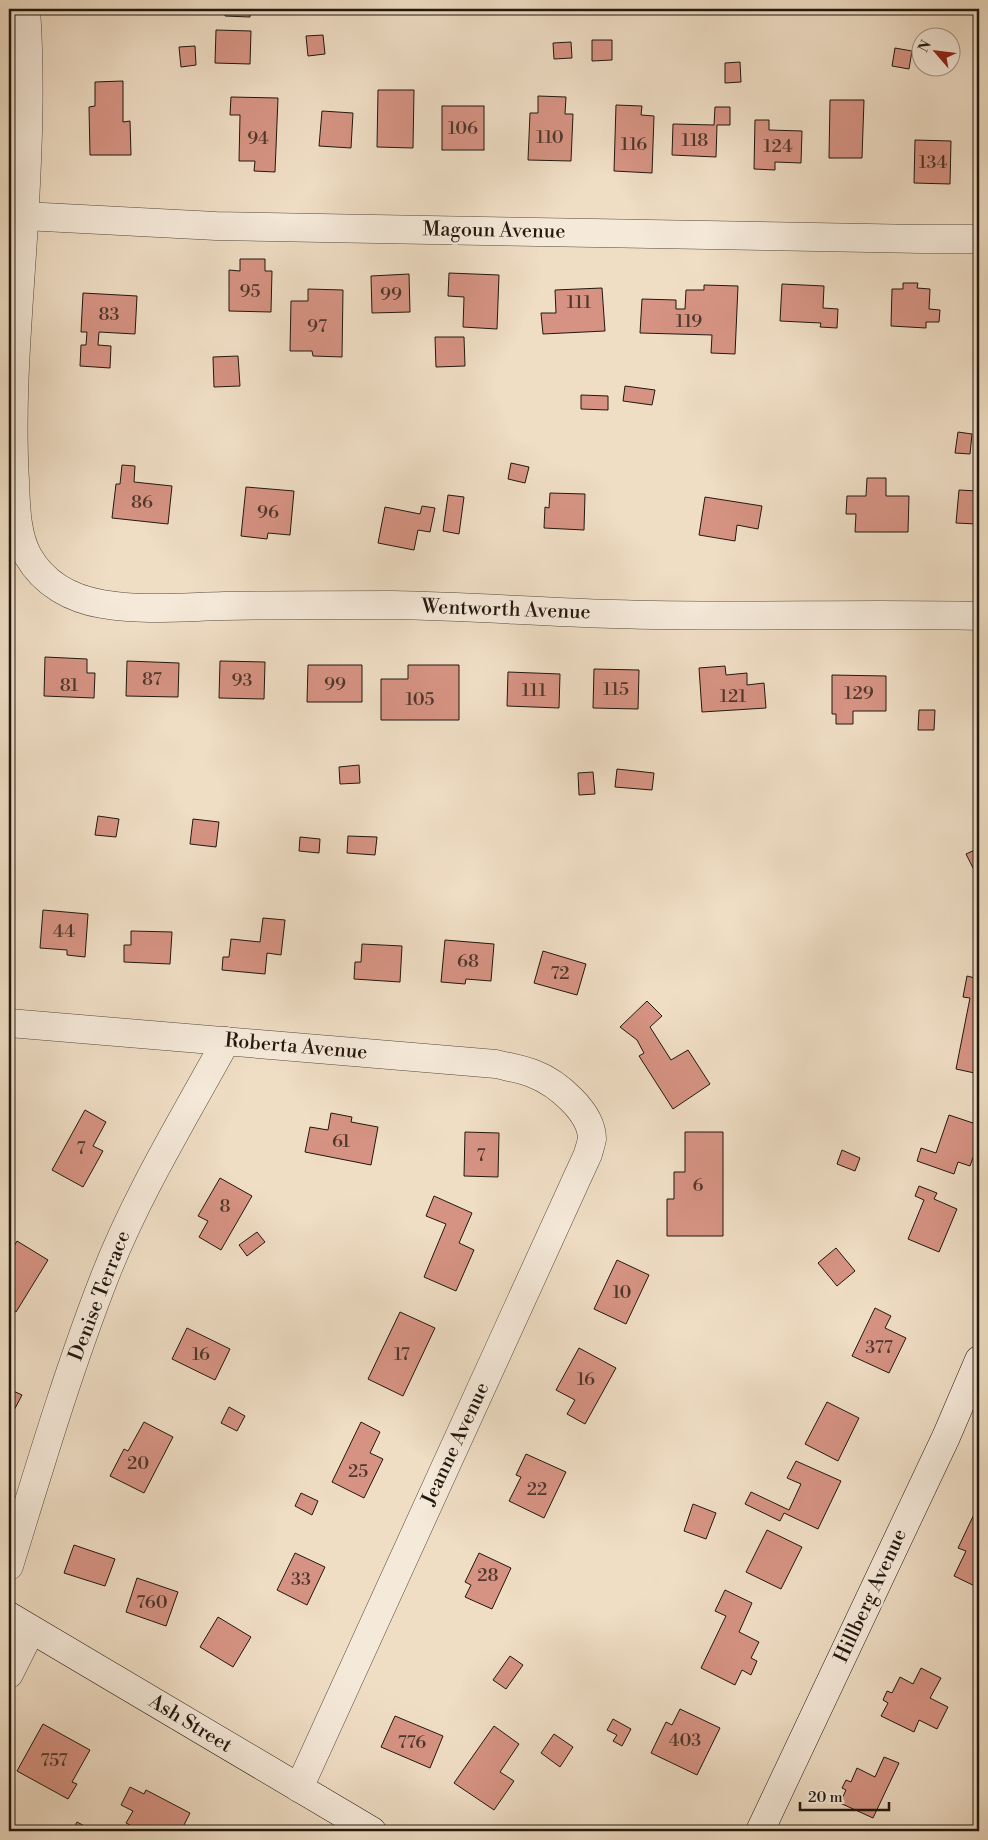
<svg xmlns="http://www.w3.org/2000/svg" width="988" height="1840" font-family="'Libre Bodoni',serif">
<rect width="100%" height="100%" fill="#efddc4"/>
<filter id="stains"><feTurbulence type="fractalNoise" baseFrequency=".004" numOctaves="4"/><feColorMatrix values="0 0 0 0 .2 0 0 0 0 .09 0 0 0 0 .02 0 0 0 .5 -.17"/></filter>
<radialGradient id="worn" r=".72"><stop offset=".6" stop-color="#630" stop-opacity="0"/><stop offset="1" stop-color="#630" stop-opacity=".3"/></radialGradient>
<g fill="#d69383" stroke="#21180e">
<polygon points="226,9 250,9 250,17 225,16"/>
<polygon points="216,30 251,31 250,64 215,63"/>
<polygon points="323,35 325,54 308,56 306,36"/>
<polygon points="592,40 612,40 612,60 592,61"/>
<polygon points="571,42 572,58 554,59 553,43"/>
<polygon points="195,46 196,65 181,67 179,47"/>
<polygon points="895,48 912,51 909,69 892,66"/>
<polygon points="740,62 741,82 725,83 725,63"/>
<polygon points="123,81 123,122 130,121 131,155 90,155 89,107 95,106 95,82"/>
<polygon points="378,90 414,90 413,148 377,147"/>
<polygon points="538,96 566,97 565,114 573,114 571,161 528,160 530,113 538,113"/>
<polygon points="231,97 278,98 275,172 254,171 255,161 239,161 240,115 230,115"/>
<polygon points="830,100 864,100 862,158 829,158"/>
<polygon points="616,105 642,106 641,115 654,116 652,173 614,171"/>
<rect x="442" y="106" width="42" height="44"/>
<polygon points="715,107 730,107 730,125 717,125 716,157 672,155 673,124 714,125"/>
<polygon points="322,111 353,113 351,148 319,146"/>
<polygon points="755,120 769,120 769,130 802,131 801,163 775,162 775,170 754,169"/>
<polygon points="915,140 951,141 950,184 914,183"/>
<polygon points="240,259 265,259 265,271 272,271 271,312 229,311 229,270 240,271"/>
<polygon points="449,273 499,275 497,329 463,327 464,297 448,296"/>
<polygon points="409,274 410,312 372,313 371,276"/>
<polygon points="903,283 918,283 917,288 930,289 929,309 940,310 939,322 926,322 926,328 891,326 892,289 903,289"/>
<polygon points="782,284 824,286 823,308 838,309 837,328 820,327 821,323 780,321"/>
<polygon points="704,285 738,286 735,354 711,353 712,335 640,333 642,299 676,300 676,309 685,309 686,290 704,290"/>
<polygon points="602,288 605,331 543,334 541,313 556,313 555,290"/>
<polygon points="308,289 343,290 342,357 313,356 312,351 290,351 291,301 308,301"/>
<polygon points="83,293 137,296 135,334 99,332 98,345 111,346 110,368 80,366 81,345 86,345 87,332 81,332"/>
<polygon points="435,337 464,337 465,366 436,367"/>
<polygon points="238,356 240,386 214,387 213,357"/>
<polygon points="625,386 655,390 652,405 623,401"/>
<polygon points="581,395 608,396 608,410 581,409"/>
<polygon points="958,432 972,434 970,454 955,453"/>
<polygon points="511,463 529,467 525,483 508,479"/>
<polygon points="122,465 135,466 134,482 172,486 168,524 112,518 116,484 120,484"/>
<polygon points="867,478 886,478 886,496 909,496 908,532 855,532 856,514 846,514 847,496 866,496"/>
<polygon points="246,487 294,491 290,535 268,533 267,539 241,536"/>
<polygon points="959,490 978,491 976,524 956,523"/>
<polygon points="550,493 585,494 584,530 544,528 545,507 549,508"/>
<polygon points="448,495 464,497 459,534 443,531"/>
<polygon points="705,497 762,506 758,529 737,525 735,541 699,535"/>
<polygon points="422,506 435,508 430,532 418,530 414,550 378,543 385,507 420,514"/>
<polygon points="45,657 87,659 87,673 95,673 94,698 44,696"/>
<polygon points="127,661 179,663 178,697 126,696"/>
<polygon points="220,661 265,662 264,699 219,698"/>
<polygon points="308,665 362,665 362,702 307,702"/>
<polygon points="408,665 459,665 459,720 381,720 381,679 408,679"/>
<polygon points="725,666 726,675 747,673 747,685 764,683 766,708 702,712 699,668"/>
<polygon points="594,669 639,670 638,709 593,708"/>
<polygon points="508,672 560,674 559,708 507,706"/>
<polygon points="832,675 886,676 886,711 853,711 853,724 836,724 836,714 832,714"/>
<polygon points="919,710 935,710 934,730 918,730"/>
<polygon points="359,765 360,783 340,784 339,767"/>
<polygon points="617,769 654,773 652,790 615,787"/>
<polygon points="593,772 595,794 579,795 578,773"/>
<polygon points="98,816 119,819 116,837 95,835"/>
<polygon points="193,819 219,822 216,847 190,844"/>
<polygon points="348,836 377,837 375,855 347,853"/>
<polygon points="300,837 320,839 319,853 299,851"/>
<polygon points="979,848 979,868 974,870 966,854"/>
<polygon points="43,910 88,914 85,957 67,955 67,950 40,948"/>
<polygon points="263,918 285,920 281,955 267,953 265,974 222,970 223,957 229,957 231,939 260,942"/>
<polygon points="131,931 172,932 170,964 124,962 124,945 131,945"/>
<polygon points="445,940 494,944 491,981 466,979 465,984 441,982"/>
<polygon points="362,944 402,946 400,982 354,979 355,962 361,962"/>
<polygon points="543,951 586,964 577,995 534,983"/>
<polygon points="967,976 979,979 979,1074 956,1069 970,998 963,997"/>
<polygon points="647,1001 662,1016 650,1027 671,1060 688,1050 710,1084 673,1109 639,1056 644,1053 637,1040 620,1027"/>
<polygon points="85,1110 106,1122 93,1146 103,1151 83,1187 52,1170"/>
<polygon points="331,1113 352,1117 351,1122 378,1127 371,1165 305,1152 310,1127 328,1130"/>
<polygon points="949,1115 979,1125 979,1141 970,1166 958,1162 954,1174 917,1161 921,1148 936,1153"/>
<polygon points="465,1132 499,1133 498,1177 464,1176"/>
<polygon points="685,1132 723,1132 723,1236 667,1236 667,1199 674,1199 674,1172 685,1172"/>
<polygon points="842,1150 860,1158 855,1171 837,1164"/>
<polygon points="220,1178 252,1196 221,1250 199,1237 208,1221 198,1216"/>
<polygon points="919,1186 937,1193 934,1199 957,1209 939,1252 908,1239 924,1200 915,1196"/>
<polygon points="434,1196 472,1213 459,1243 474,1250 456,1291 424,1277 446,1224 426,1216"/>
<polygon points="257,1232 265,1242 247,1256 239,1245"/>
<polygon points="17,1241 48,1260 16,1312 9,1308 9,1255"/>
<polygon points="836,1248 855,1271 837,1286 818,1263"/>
<polygon points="617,1260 649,1275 626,1324 594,1309"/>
<polygon points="875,1308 891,1316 885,1328 906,1338 889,1373 852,1356"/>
<polygon points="400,1312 435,1328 403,1396 368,1379"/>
<polygon points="187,1328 230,1349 215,1380 172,1359"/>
<polygon points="579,1348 616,1368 585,1424 567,1414 575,1400 556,1390"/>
<polygon points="9,1389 22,1395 10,1418 9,1418"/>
<polygon points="827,1402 859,1418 838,1461 805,1444"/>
<polygon points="229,1407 245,1416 237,1431 221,1423"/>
<polygon points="144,1422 173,1437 144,1493 110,1476 124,1449 128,1451"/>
<polygon points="361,1422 380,1432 370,1453 383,1459 364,1498 332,1482"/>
<polygon points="526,1454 566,1472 544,1518 509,1501 521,1477 516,1475"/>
<polygon points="796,1461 841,1481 818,1529 784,1513 780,1521 745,1504 751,1492 789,1510 801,1484 787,1478"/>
<polygon points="301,1493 318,1501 312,1515 295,1506"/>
<polygon points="693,1504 716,1513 706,1539 684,1531"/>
<polygon points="978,1506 979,1507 979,1588 954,1576 966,1551 958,1548"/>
<polygon points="767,1530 802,1547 781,1589 746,1572"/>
<polygon points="74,1545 115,1559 105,1586 64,1573"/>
<polygon points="295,1553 325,1567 307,1605 277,1590"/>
<polygon points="479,1553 511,1568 492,1609 465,1597 471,1585 465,1582"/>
<polygon points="137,1578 178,1592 166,1626 126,1612"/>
<polygon points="725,1590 752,1603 739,1632 759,1642 751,1658 757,1661 751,1675 742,1670 735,1685 701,1668 726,1616 715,1611"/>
<polygon points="218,1617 251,1637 233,1667 200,1647"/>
<polygon points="510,1656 523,1665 506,1689 493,1680"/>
<polygon points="921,1668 941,1678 930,1698 948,1707 937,1729 919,1720 914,1732 881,1716 888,1703 883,1700 887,1691 892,1693 900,1677 913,1684"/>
<polygon points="680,1709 720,1728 697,1775 651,1753 666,1722 672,1725"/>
<polygon points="395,1716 443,1736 430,1768 381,1747"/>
<polygon points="613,1719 631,1729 622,1746 613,1741 617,1735 607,1730"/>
<polygon points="43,1724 90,1750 72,1782 77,1784 68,1799 17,1771"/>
<polygon points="494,1726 519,1744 500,1772 514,1781 494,1810 454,1783"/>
<polygon points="554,1734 573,1747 560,1767 541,1753"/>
<polygon points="884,1757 899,1763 873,1818 840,1803 846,1790 842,1788 846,1780 851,1782 857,1768 875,1777"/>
<polygon points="130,1787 144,1794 146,1790 190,1813 181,1831 141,1831 126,1823 133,1811 121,1805"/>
<polygon points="77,1822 94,1831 72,1831"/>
<polygon points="616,1827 617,1831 580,1831"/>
</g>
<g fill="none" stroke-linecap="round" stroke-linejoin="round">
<g stroke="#54493c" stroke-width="29">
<g id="street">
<path d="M26,9C31,80 28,151 24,222C19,308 10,395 15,481C16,505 16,534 28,556C44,584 72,599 102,604C142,611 183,607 224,606C280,605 336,605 392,605C466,606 539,612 613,614C735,618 857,613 979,616"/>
<polyline points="9,216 24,216 216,226 921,239 979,239"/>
<path d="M9,1023L496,1064C508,1067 522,1069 534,1074C557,1083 592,1112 592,1139C591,1144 589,1150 588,1154L299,1788"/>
<path d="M9,1566C39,1469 68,1371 105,1276C137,1194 184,1118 226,1041"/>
<polyline points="9,1674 31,1630"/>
</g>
</g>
<g stroke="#21180e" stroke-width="29">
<g id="secondary">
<polyline points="9,1616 372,1831"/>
<polyline points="760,1831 946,1437 979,1360"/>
</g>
</g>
<use href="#street" stroke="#f5e9d9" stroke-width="28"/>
<use href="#secondary" stroke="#f5e9d9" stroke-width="28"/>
</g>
<g text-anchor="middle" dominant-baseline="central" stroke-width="5" stroke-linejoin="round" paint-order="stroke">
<g font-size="18" fill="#4e372b">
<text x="463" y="128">106</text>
<text x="550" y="137">110</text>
<text x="258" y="138">94</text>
<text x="695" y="140">118</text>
<text x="634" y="144">116</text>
<text x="778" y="146">124</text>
<text x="933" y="162">134</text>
<text x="250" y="291">95</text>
<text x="391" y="294">99</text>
<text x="579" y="302">111</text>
<text x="109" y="314">83</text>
<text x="689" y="321">119</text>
<text x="317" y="326">97</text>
<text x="142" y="502">86</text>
<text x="268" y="512">96</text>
<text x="152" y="679">87</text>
<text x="242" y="680">93</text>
<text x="335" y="684">99</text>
<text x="69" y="685">81</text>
<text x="616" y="689">115</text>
<text x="534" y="690">111</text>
<text x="859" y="693">129</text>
<text x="733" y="696">121</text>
<text x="420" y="699">105</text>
<text x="64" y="931">44</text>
<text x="468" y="961">68</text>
<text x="560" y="973">72</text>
<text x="341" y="1141">61</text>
<text x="81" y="1148">7</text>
<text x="481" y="1155">7</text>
<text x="698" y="1185">6</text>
<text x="225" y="1206">8</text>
<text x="622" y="1292">10</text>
<text x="879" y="1347">377</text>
<text x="201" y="1354">16</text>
<text x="402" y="1354">17</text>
<text x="586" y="1379">16</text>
<text x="138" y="1463">20</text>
<text x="358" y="1471">25</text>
<text x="537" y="1489">22</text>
<text x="488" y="1575">28</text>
<text x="301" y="1579">33</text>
<text x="152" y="1602">760</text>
<text x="685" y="1740">403</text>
<text x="412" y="1742">776</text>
<text x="54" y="1760">757</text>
</g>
<g font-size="20" fill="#21180e" stroke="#f5e9d9">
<text transform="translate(494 231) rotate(1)">Magoun Avenue</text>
<text transform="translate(506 610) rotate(2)">Wentworth Avenue</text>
<text transform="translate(296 1047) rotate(5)">Roberta Avenue</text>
<text transform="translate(100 1296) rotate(-69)">Denise Terrace</text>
<text transform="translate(456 1444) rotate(-65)">Jeanne Avenue</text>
<text transform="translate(871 1596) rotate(-65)">Hillberg Avenue</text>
<text transform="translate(190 1724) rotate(31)">Ash Street</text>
</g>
</g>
<rect width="988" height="1840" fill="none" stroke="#efddc4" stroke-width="30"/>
<rect x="10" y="10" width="968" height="1820" fill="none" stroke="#21180e" stroke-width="2.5"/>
<rect x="15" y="15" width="958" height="1810" fill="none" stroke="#21180e"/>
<g transform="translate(936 52) rotate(298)"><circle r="24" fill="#f5e9d9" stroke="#a09588"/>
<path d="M0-4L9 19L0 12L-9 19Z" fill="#8f2418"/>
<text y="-8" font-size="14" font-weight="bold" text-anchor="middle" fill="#21180e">N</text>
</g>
<path d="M800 1802v8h89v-8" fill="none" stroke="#21180e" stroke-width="2.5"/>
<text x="808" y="1802" font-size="15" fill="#21180e" stroke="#f5e9d9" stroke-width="4" paint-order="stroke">20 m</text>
<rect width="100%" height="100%" filter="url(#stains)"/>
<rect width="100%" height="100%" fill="url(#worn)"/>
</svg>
